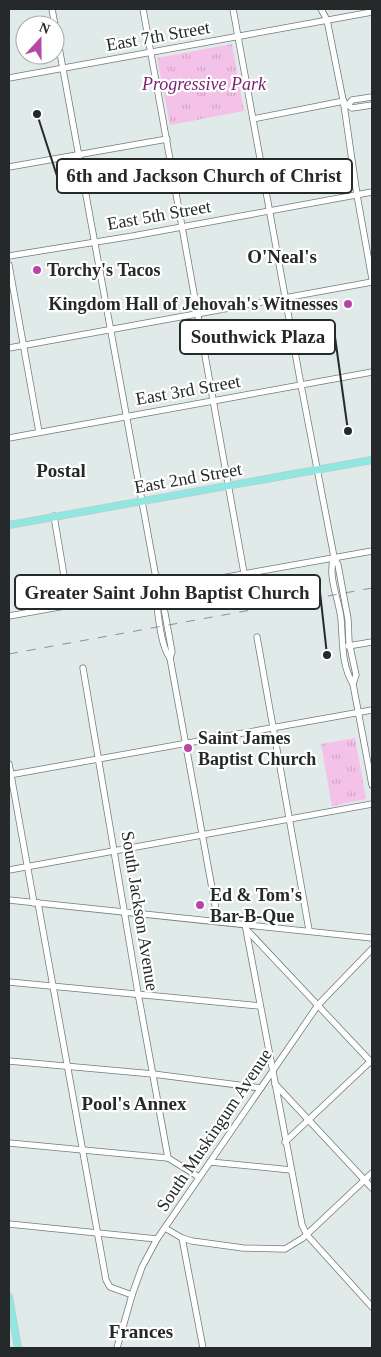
<svg xmlns="http://www.w3.org/2000/svg" width="381" height="1357" font-family="Georgia,serif">
<defs>
<pattern id="park-tufts" width="24" height="20" patternUnits="userSpaceOnUse" patternTransform="scale(1.25)"><rect width="24" height="20" fill="#f4c1e9"/><path d="M3 7l-1-3M5 7V3M7 7l1-3M15 17l-1-3M17 17v-4M19 17l1-3" fill="none" stroke="#d1a6c8"/></pattern>
</defs>
<rect width="100%" height="100%" fill="#e0eae9"/>
<g fill="url(#park-tufts)">
<polygon points="232,44 244,111 170,125 157,58"/>
<polygon points="355,738 366,799 332,806 321,744"/>
</g>
<g fill="none" stroke-linecap="round" stroke-linejoin="round">
<g stroke="#737b7a" stroke-width="7">
<g id="minor">
<polyline points="52,9 158,589 162,597 172,652 170,658 218,921"/>
<polyline points="143,9 244,573"/>
<polyline points="233,9 301,385 334,557 338,565 348,619 349,642 356,675 353,684"/>
<polyline points="321,9 327,20 344,105 357,195 372,279"/>
<polyline points="9,78 372,12"/>
<polyline points="344,105 348,105 352,100 372,97"/>
<polyline points="348,105 352,108 372,105"/>
<polyline points="253,119 344,101"/>
<polyline points="9,167 167,139"/>
<polyline points="9,256 133,236 372,192"/>
<polyline points="9,265 39,432"/>
<polyline points="9,348 372,282"/>
<polyline points="9,438 372,372"/>
<polyline points="54,516 69,605"/>
<path d="M334,557C327,576 339,599 341,619C343,642 341,664 353,684L372,785"/>
<path d="M158,589C155,604 161,647 170,658"/>
<polyline points="9,616 372,551"/>
<polyline points="257,637 309,930"/>
<polyline points="348,646 372,642"/>
<polyline points="83,668 138,993 168,1158"/>
<polyline points="9,764 34,903"/>
<polyline points="9,775 372,710"/>
<polyline points="9,870 372,804"/>
<polyline points="9,900 372,938"/>
<polyline points="38,903 106,1280 110,1287 132,1295"/>
<polyline points="245,924 302,1225 307,1235 372,1307"/>
<polyline points="247,930 372,1063"/>
<polyline points="9,982 260,1006"/>
<polyline points="9,1061 153,1074 261,1088"/>
<polyline points="275,1084 372,1188"/>
<polyline points="285,1142 372,1060"/>
<polyline points="9,1143 168,1158 199,1177"/>
<polyline points="210,1162 291,1170"/>
<polyline points="9,1224 157,1239"/>
<polyline points="165,1228 182,1238 192,1241 243,1248 285,1249 303,1238 372,1173"/>
<polyline points="182,1238 203,1348"/>
<polyline points="117,1348 132,1295 142,1267 157,1239 318,1005 372,949"/>
</g>
</g>
<g stroke="#c7c7c7" stroke-width="8">
<g id="major">
<polyline points="9,525 372,460"/>
<polyline points="9,1297 18,1348"/>
</g>
</g>
<use href="#minor" stroke="#fff" stroke-width="5.5"/>
<use href="#major" stroke="#91e6e2" stroke-width="7"/>
<polyline stroke="#8b9291" stroke-width="1" stroke-dasharray="9 9" stroke-linecap="butt" points="9,654 372,588"/>
</g>
<g fill="#b547a5" stroke="#fff" stroke-width="2">
<circle cx="37" cy="270" r="5"/>
<circle cx="348" cy="304" r="5"/>
<circle cx="188" cy="748" r="5"/>
<circle cx="200" cy="905" r="5"/>
</g>
<g text-anchor="middle" dominant-baseline="central" stroke-width="4.5" stroke-linejoin="round" paint-order="stroke">
<g font-size="18" fill="#262929" stroke="#fff">
<text transform="translate(158 36) rotate(-10)">East 7th Street</text>
<text transform="translate(159 215) rotate(-10)">East 5th Street</text>
<text transform="translate(188 390) rotate(-10)">East 3rd Street</text>
<text transform="translate(188 478) rotate(-10)">East 2nd Street</text>
<text transform="translate(140 911) rotate(81)">South Jackson Avenue</text>
<text transform="translate(214 1130) rotate(-56)">South Muskingum Avenue</text>
</g>
<g font-size="18" font-style="italic" fill="#7b236f" stroke="#fff">
<text x="204" y="84">Progressive Park</text>
</g>
<g font-size="18" font-weight="bold" fill="#262929" stroke="#fff" text-anchor="start">
<text x="47" y="270">Torchy's Tacos</text>
<text x="338" y="304" text-anchor="end">Kingdom Hall of Jehovah's Witnesses</text>
<text x="198" y="738">Saint James<tspan x="198" dy="21">Baptist Church</tspan></text>
<text x="210" y="895">Ed &amp; Tom's<tspan x="210" dy="21">Bar-B-Que</tspan></text>
</g>
<g font-size="19" font-weight="bold" fill="#262929" stroke="#fff">
<text x="282" y="256">O'Neal's</text>
<text x="61" y="470">Postal</text>
<text x="134" y="1103">Pool's Annex</text>
<text x="141" y="1331">Frances</text>
</g>
</g>
<path fill="none" stroke="#262929" stroke-width="2" d="M37 114L57 176M348 431L335 337M327 655L320 592"/>
<g fill="#262929" stroke="#fff" stroke-width="2">
<circle cx="37" cy="114" r="5"/>
<circle cx="348" cy="431" r="5"/>
<circle cx="327" cy="655" r="5"/>
</g>
<g fill="#fff" stroke="#262929" stroke-width="2">
<rect x="57" y="159" width="295" height="34" rx="5"/>
<rect x="180" y="320" width="155" height="34" rx="5"/>
<rect x="15" y="575" width="305" height="34" rx="5"/>
</g>
<g font-size="19" text-anchor="middle" font-weight="bold" fill="#262929">
<text x="204" y="182">6th and Jackson Church of Christ</text>
<text x="258" y="343">Southwick Plaza</text>
<text x="167" y="599">Greater Saint John Baptist Church</text>
</g>
<rect width="381" height="1357" fill="none" stroke="#262929" stroke-width="20"/>
<g transform="translate(40 40) rotate(21)"><circle r="24" fill="#ffffff" stroke="#a8a9a9"/>
<path d="M0-4L9 19L0 12L-9 19Z" fill="#b547a5"/>
<text y="-8" font-size="14" font-weight="bold" text-anchor="middle" fill="#262929">N</text>
</g>
</svg>
